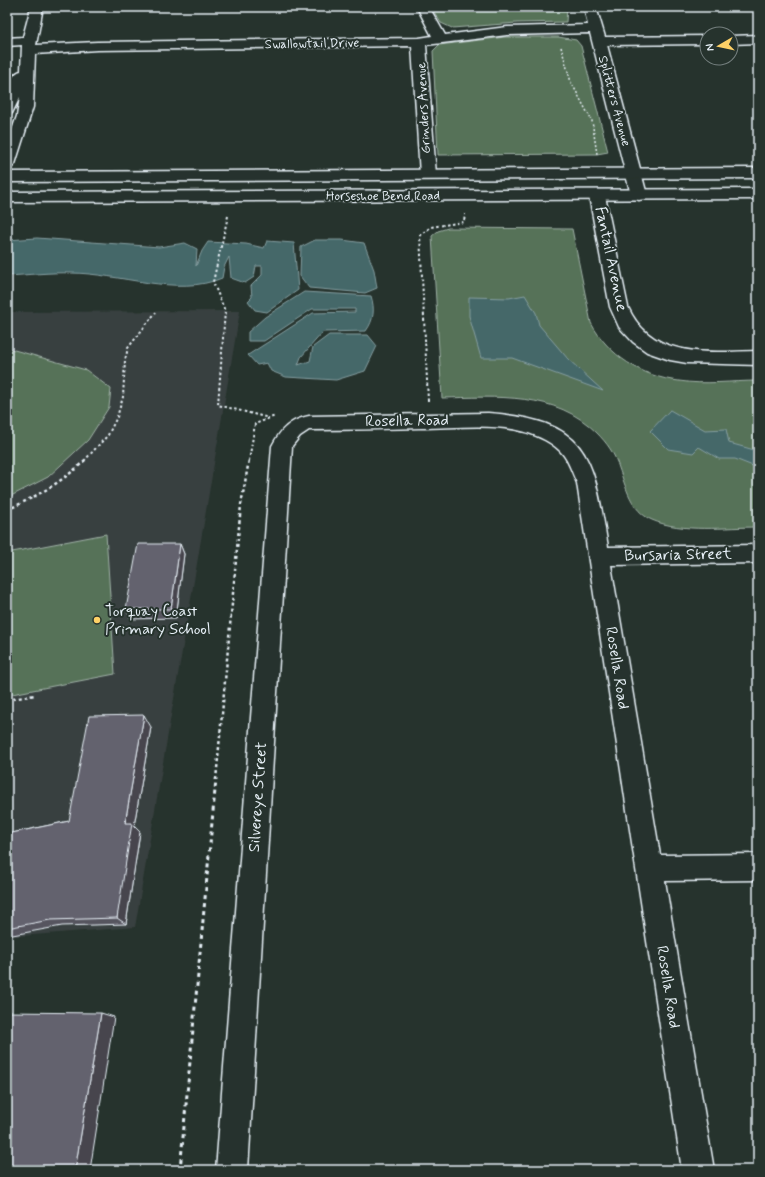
<svg xmlns="http://www.w3.org/2000/svg" width="765" height="1177" font-family="Mynerve,sans-serif">
<rect width="100%" height="100%" fill="#26332d"/>
<filter id="ink" filterUnits="userSpaceOnUse"><feTurbulence type="fractalNoise" baseFrequency=".025" numOctaves="2"/><feDisplacementMap in="SourceGraphic" scale="8" xChannelSelector="R" yChannelSelector="G"/><feConvolveMatrix kernelMatrix="1 2 1 2 8 2 1 2 1" color-interpolation-filters="sRGB"/></filter>
<g filter="url(#ink)">
<polygon fill="#394140" points="240,311 135,927 7,937 7,312"/>
<g fill="#577258" stroke="#a0b2a8">
<polygon points="431,7 567,7 567,8 566,22 517,23 452,28 441,23"/>
<polygon points="505,37 558,37 576,40 581,46 608,152 597,154 438,155 433,51 439,45"/>
<path d="M448,228L572,229L591,323C608,355 642,377 679,381C704,385 732,381 758,381V527C726,527 682,533 652,520C631,511 626,487 619,468C615,454 607,443 597,433C556,391 496,397 442,398L432,236L438,231Z"/>
<polygon points="7,348 86,370 111,389 109,407 88,440 48,477 7,498"/>
<polygon points="106,534 115,674 7,695 7,553"/>
</g>
<g fill="#446869" stroke="#869fa2">
<path d="M37,238L159,247L185,243L197,249L196,266L202,251L208,242L246,244L264,248L267,241L294,243L298,290L267,312L255,310L248,301L252,297L251,286L262,275V266H256L254,277L245,283L231,278L229,257L224,267L222,278C178,297 118,273 71,273C50,272 28,275 7,276V240Z"/>
<polygon points="315,240 342,240 364,243 374,270 377,288 365,293 309,288 300,276 301,247"/>
<path d="M304,292L371,296C375,309 374,320 366,331L323,332L301,357L298,365L310,361L313,347L329,335H368L377,346L365,371L336,380L286,377L271,371L267,363L257,365L248,355L313,313L355,312V309H312L264,341H248V332L265,317Z"/>
<polygon points="525,295 536,313 539,325 568,359 603,391 512,358 481,358 469,316 469,297 509,298"/>
<polygon points="670,410 705,430 726,429 729,443 758,451 758,468 735,459 719,459 699,447 693,453 668,449 650,431"/>
</g>
<g fill="none" stroke-linecap="round" stroke-linejoin="round">
<g stroke="#e8f1f8" stroke-width="3">
<g id="minor">
<path d="M31,7H43L36,45L97,42L419,38L432,36L417,7H429L445,35L507,27L588,25L584,7H596L605,37L707,36V44L607,45L647,195L645,198L639,200L633,198L631,195L590,33L507,35L426,45L436,175L434,178H422L420,175L412,46L97,50L35,54L33,107L15,164L12,167L7,169V144L17,116L20,97L12,113L7,114C7,103 7,74 21,71L22,45L7,46V38L23,37Z"/>
<polygon points="758,35 758,43 731,44 731,36"/>
<path d="M597,191L603,193L605,196L628,307C652,360 709,352 758,351V365L687,363L670,360L647,352L633,342L619,327L610,307L589,196L591,193Z"/>
<path d="M488,413C591,421 593,457 608,547L758,545V563L611,565L660,855L758,854V880L665,881L714,1170H682L577,483C568,463 567,452 545,440C509,420 461,428 422,428C384,429 347,430 309,430L300,436L292,446L248,1170H216L272,446C281,429 290,420 309,416Z"/>
</g>
</g>
<g stroke="#e8f1f8" stroke-width="3">
<g id="tertiary">
<polygon points="758,168 758,178 7,182 7,172"/>
<polygon points="758,189 758,199 7,202 7,192"/>
</g>
</g>
<polyline stroke="#e8f1f8" stroke-width="1.5" stroke-dasharray="2 2" stroke-linecap="butt" points="561,47 571,82 592,121 597,154"/>
<g stroke="#e8f1f8" stroke-width="2" stroke-dasharray="2.5 2.5" stroke-linecap="butt">
<polyline points="228,216 213,282 225,311 218,405 269,418"/>
<polyline points="428,401 420,235 431,227 464,222 465,214"/>
<polyline points="84,461 108,435 117,417 123,397 125,360 128,348 156,312"/>
<polyline points="249,461 255,424 275,416"/>
</g>
<g stroke="#e8f1f8" stroke-width="2.5" stroke-dasharray="3 3" stroke-linecap="butt">
<path d="M7,510C35,497 63,482 85,460"/>
<polyline points="7,700 35,695"/>
<polyline points="216,780 241,505 249,460"/>
</g>
<polyline stroke="#e8f1f8" stroke-width="3" stroke-dasharray="4 4" stroke-linecap="butt" points="180,1170 216,779"/>
<use href="#minor" fill="#26332d" fill-rule="evenodd"/>
<use href="#tertiary" fill="#26332d" fill-rule="evenodd"/>
</g>
<g fill="#56545f" stroke="#e8f1f8">
<polygon points="180,544 184,554 176,618 131,619 126,609"/>
<polygon points="151,727 134,826 140,832 126,924 62,926 7,936 7,834 69,821"/>
</g>
<g fill="#46454d" stroke="#e8f1f8">
<polygon points="180,544 184,554 176,618 171,609"/>
<polygon points="144,715 151,727 134,826 140,832 126,924 117,918 125,823"/>
<polygon points="101,1013 114,1017 90,1170 75,1170"/>
</g>
<g fill="#64626e" stroke="#e8f1f8">
<polygon points="138,544 180,544 171,609 126,609"/>
<polygon points="144,715 125,823 132,823 117,918 50,920 7,928 7,834 69,821 89,716"/>
<polygon points="7,1012 101,1013 75,1170 7,1170"/>
</g>
</g>
<circle fill="#ffd166" stroke="#26332d" stroke-width="1.5" cx="97" cy="620" r="4"/>
<g text-anchor="middle" dominant-baseline="central" stroke-width="4" stroke-linejoin="round" paint-order="stroke">
<g font-size="13" fill="#e8f1f8" stroke="#26332d">
<text transform="translate(312 44) rotate(-1)">Swallowtail Drive</text>
<text transform="translate(614 101) rotate(75)">Splitters Avenue</text>
<text transform="translate(424 108) rotate(-93)">Grinders Avenue</text>
<text x="383" y="196">Horseshoe Bend Road</text>
</g>
<g font-size="16" fill="#e8f1f8" stroke="#26332d">
<text transform="translate(611 259) rotate(78)">Fantail Avenue</text>
<text transform="translate(407 421) rotate(-1)">Rosella Road</text>
<text transform="translate(678 555) rotate(-1)">Bursaria Street</text>
<text transform="translate(617 668) rotate(81)">Rosella Road</text>
<text transform="translate(258 797) rotate(-86)">Silvereye Street</text>
<text transform="translate(668 987) rotate(81)">Rosella Road</text>
</g>
<g font-size="16" fill="#e8f1f8" stroke="#26332d" text-anchor="start">
<text x="105" y="611">Torquay Coast<tspan x="105" dy="18">Primary School</tspan></text>
</g>
</g>
<rect width="765" height="1177" fill="none" stroke="#26332d" stroke-width="24"/>
<rect x="12" y="12" width="741" height="1153" fill="none" stroke="#e8f1f8" stroke-width="1.5" filter="url(#ink)"/>
<g transform="translate(719 46) rotate(261)"><circle r="19" fill="#26332d" stroke="#747f7e"/>
<path d="M0-3L7 15L0 10L-7 15Z" fill="#ffd166"/>
<text y="-6" font-size="11" font-weight="bold" text-anchor="middle" fill="#e8f1f8">N</text>
</g>
</svg>
